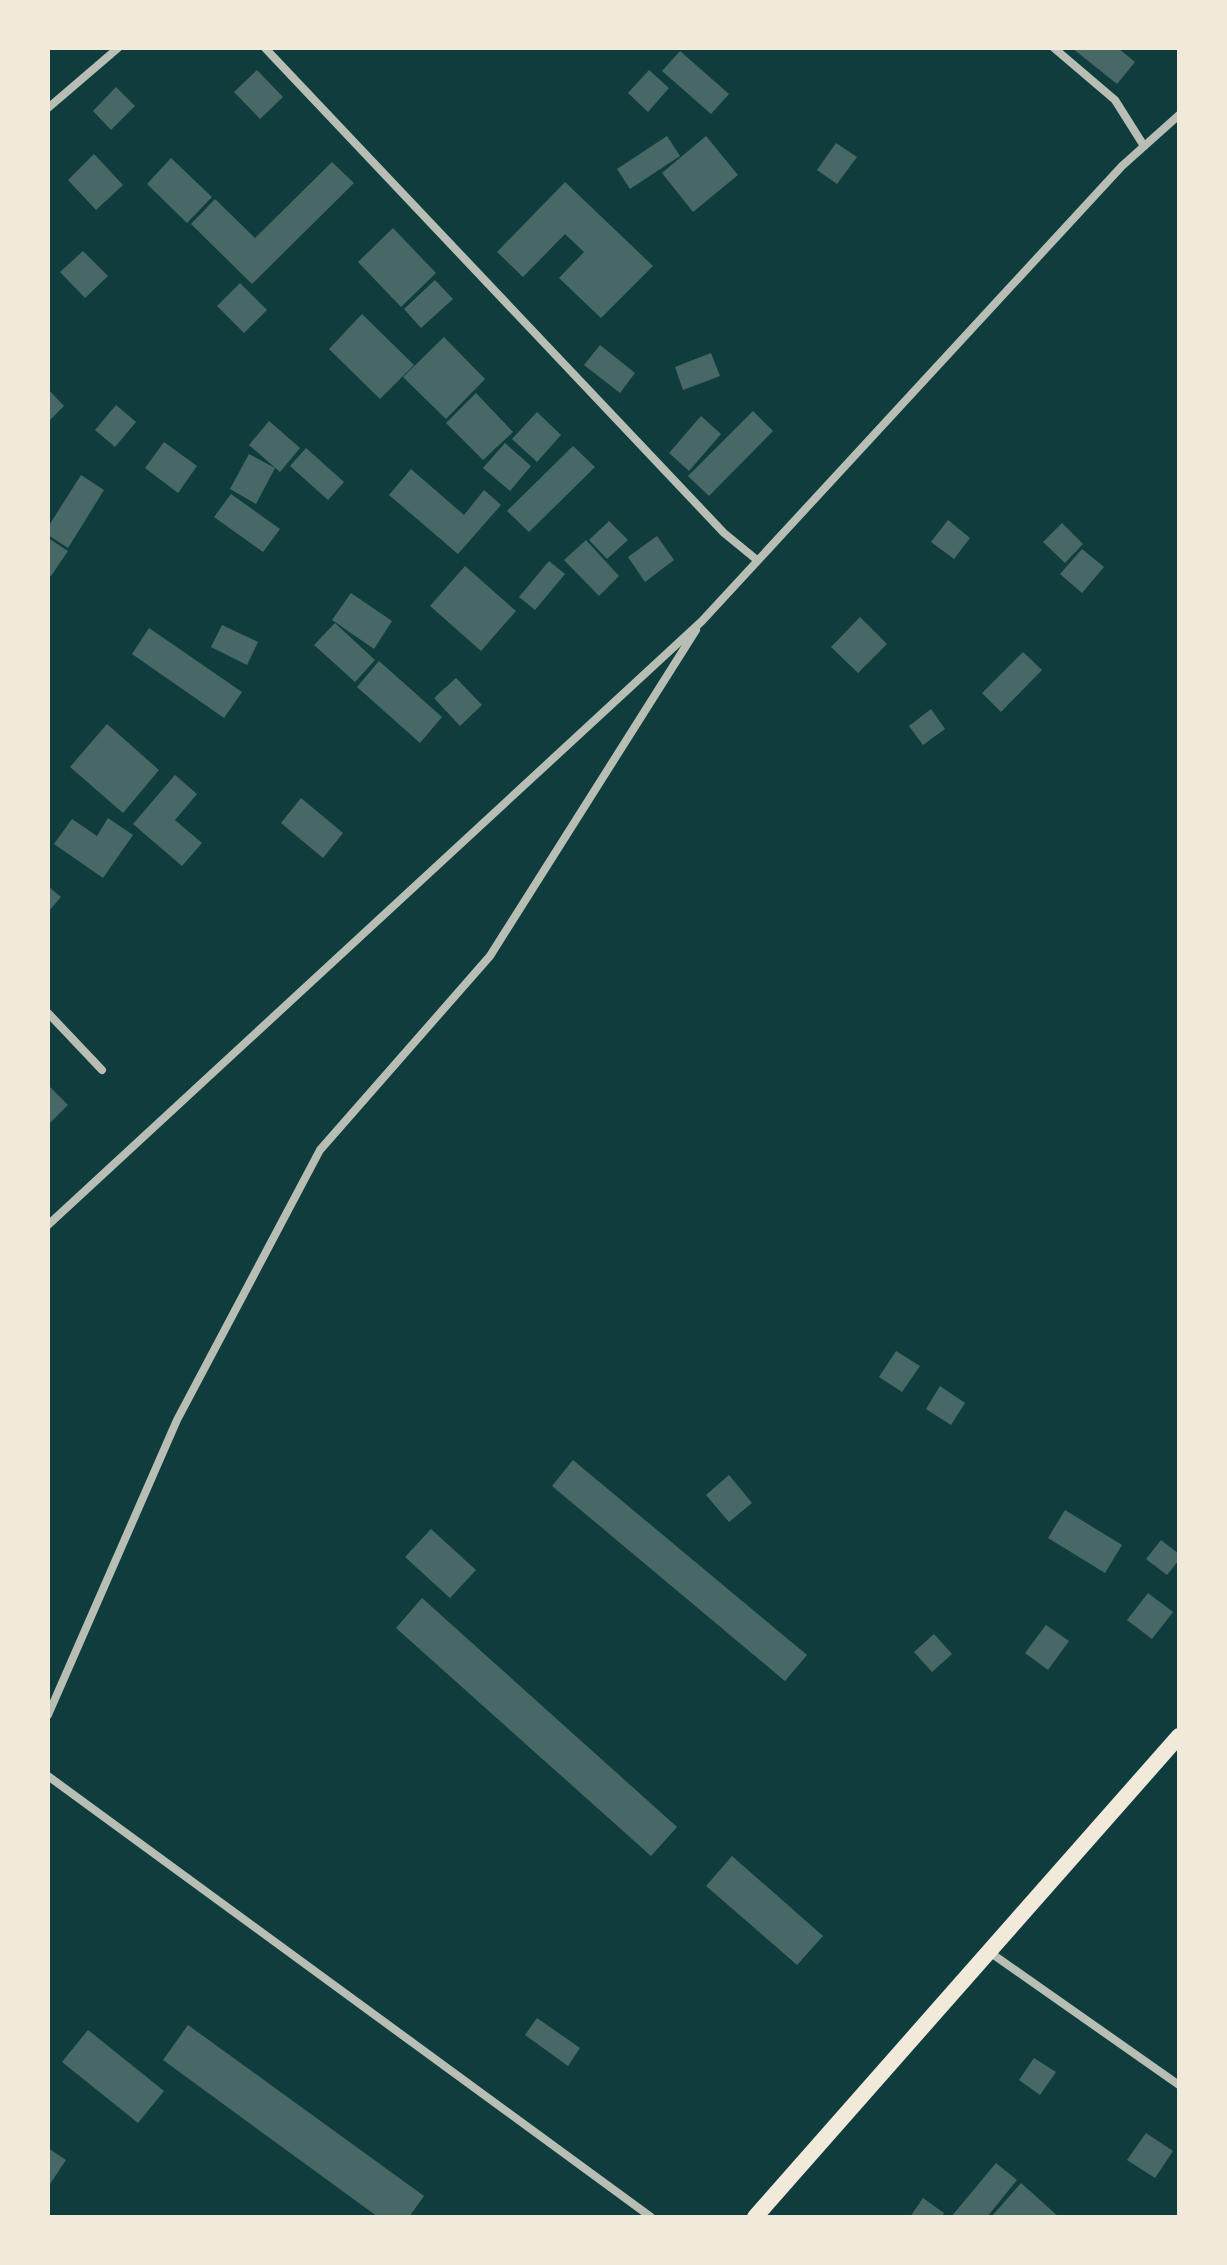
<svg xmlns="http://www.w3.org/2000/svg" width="1227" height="2265" font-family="'Fira Sans',sans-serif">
<rect width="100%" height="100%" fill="#0f3d3e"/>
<g fill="#486865">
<polygon points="1072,48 1118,48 1135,62 1117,84"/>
<polygon points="680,51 729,94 711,114 662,71"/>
<polygon points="257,70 283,97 260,119 234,92"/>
<polygon points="649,70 669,88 648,112 628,93"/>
<polygon points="116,87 135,106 111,130 93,111"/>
<polygon points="667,136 680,156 630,189 617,169"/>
<polygon points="706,136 738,175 693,212 662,173"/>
<polygon points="836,143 857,157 837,184 817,170"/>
<polygon points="94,154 123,185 96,210 68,180"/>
<polygon points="171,158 212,197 187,223 147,184"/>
<polygon points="332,162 354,183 252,284 191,224 215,199 255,238"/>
<polygon points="565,182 653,266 601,318 559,278 584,252 565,234 523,277 497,252"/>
<polygon points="393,228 436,273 401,307 358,262"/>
<polygon points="83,251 108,276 85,298 60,272"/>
<polygon points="435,280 453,299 421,328 404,309"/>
<polygon points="240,283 267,310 244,333 217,306"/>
<polygon points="362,314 414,365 380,399 329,349"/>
<polygon points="444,337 485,379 446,419 403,377"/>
<polygon points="600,345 635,373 620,393 584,365"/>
<polygon points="711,353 720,376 683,390 675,367"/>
<polygon points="48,389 64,406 48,422"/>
<polygon points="476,393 513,432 483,460 446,423"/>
<polygon points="116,405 136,422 115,447 95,430"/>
<polygon points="753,411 773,431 709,496 688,476"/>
<polygon points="537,412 561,435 537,462 512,439"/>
<polygon points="701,416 721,434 689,471 669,453"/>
<polygon points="269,421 300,448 280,472 249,445"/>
<polygon points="164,442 197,466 178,493 145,468"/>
<polygon points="505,443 531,466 510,491 483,468"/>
<polygon points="573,446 595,467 529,532 507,511"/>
<polygon points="306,448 344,482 328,500 290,466"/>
<polygon points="249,454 275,468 256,504 230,489"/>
<polygon points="411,469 464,515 484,490 501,505 458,554 389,495"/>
<polygon points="81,475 104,490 68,548 48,535 48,527"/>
<polygon points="231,494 280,529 263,552 214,517"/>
<polygon points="948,520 970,538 954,559 931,542"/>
<polygon points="609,521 628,540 607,559 589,540"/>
<polygon points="1062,523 1083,544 1065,563 1043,542"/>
<polygon points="657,536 674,560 645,582 628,557"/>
<polygon points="48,538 68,551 51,576 48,574"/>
<polygon points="586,540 619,576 599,596 564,560"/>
<polygon points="1082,549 1104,567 1082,593 1060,574"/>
<polygon points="549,561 565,574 535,610 519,597"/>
<polygon points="465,566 516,611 481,651 430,606"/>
<polygon points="351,593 392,621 374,649 332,620"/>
<polygon points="860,617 887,644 858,673 831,647"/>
<polygon points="335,623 375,660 355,682 314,645"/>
<polygon points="222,625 258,642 247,665 211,647"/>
<polygon points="149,628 242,692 224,718 132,654"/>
<polygon points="1023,652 1042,670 1001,712 982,693"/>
<polygon points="379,661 442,717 420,743 357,687"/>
<polygon points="456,678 482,705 460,726 434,698"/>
<polygon points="931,709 945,729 923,745 909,726"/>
<polygon points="107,724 159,770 123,813 70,767"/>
<polygon points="175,775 197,794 175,820 202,843 182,866 133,824"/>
<polygon points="301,798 343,833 323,858 281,823"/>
<polygon points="108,818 133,835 103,878 54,844 72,819 97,836"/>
<polygon points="48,886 61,897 48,912"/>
<polygon points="48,1085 68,1105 48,1125"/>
<polygon points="896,1351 920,1366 902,1392 879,1377"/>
<polygon points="940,1386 965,1403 951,1425 926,1409"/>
<polygon points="573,1460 807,1655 785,1681 552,1486"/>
<polygon points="729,1475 752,1503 729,1522 706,1495"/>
<polygon points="1065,1510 1122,1545 1105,1573 1048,1538"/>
<polygon points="431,1529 476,1570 450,1598 405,1557"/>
<polygon points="1161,1540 1179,1554 1179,1560 1167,1575 1146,1559"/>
<polygon points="1148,1593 1173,1612 1152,1639 1127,1620"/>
<polygon points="422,1598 677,1827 651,1856 396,1628"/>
<polygon points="1046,1625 1069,1641 1048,1670 1025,1653"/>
<polygon points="934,1634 952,1654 932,1672 914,1652"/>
<polygon points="732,1856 823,1936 797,1965 706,1886"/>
<polygon points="537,2018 580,2048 568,2066 525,2035"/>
<polygon points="188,2025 424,2196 409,2217 378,2217 163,2060"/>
<polygon points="88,2030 164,2091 138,2123 62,2062"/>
<polygon points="1034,2058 1056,2072 1040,2095 1019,2080"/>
<polygon points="1146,2133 1173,2151 1155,2178 1127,2160"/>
<polygon points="48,2148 66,2160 48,2187"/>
<polygon points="996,2163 1017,2180 987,2217 951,2217"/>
<polygon points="1021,2183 1059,2217 991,2217"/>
<polygon points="923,2198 944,2213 942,2217 910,2217"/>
</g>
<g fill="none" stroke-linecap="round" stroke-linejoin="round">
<g stroke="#b8beb3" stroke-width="8">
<polyline points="265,48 724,533 757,560"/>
<polyline points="1054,48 1115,100 1144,146"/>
<polyline points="48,108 118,48"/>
<polyline points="48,1013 102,1070"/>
<polyline points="48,1225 702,621 1122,166 1179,115"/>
<polyline points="48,1715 177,1420 320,1150 490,956 696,630"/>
<polyline points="48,1776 651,2217"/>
<polyline points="988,1951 1179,2085"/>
</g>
<polyline stroke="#f1e9da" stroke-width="16" points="755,2217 1179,1736"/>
</g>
<rect width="1227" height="2265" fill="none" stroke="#f1e9da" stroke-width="100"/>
</svg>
